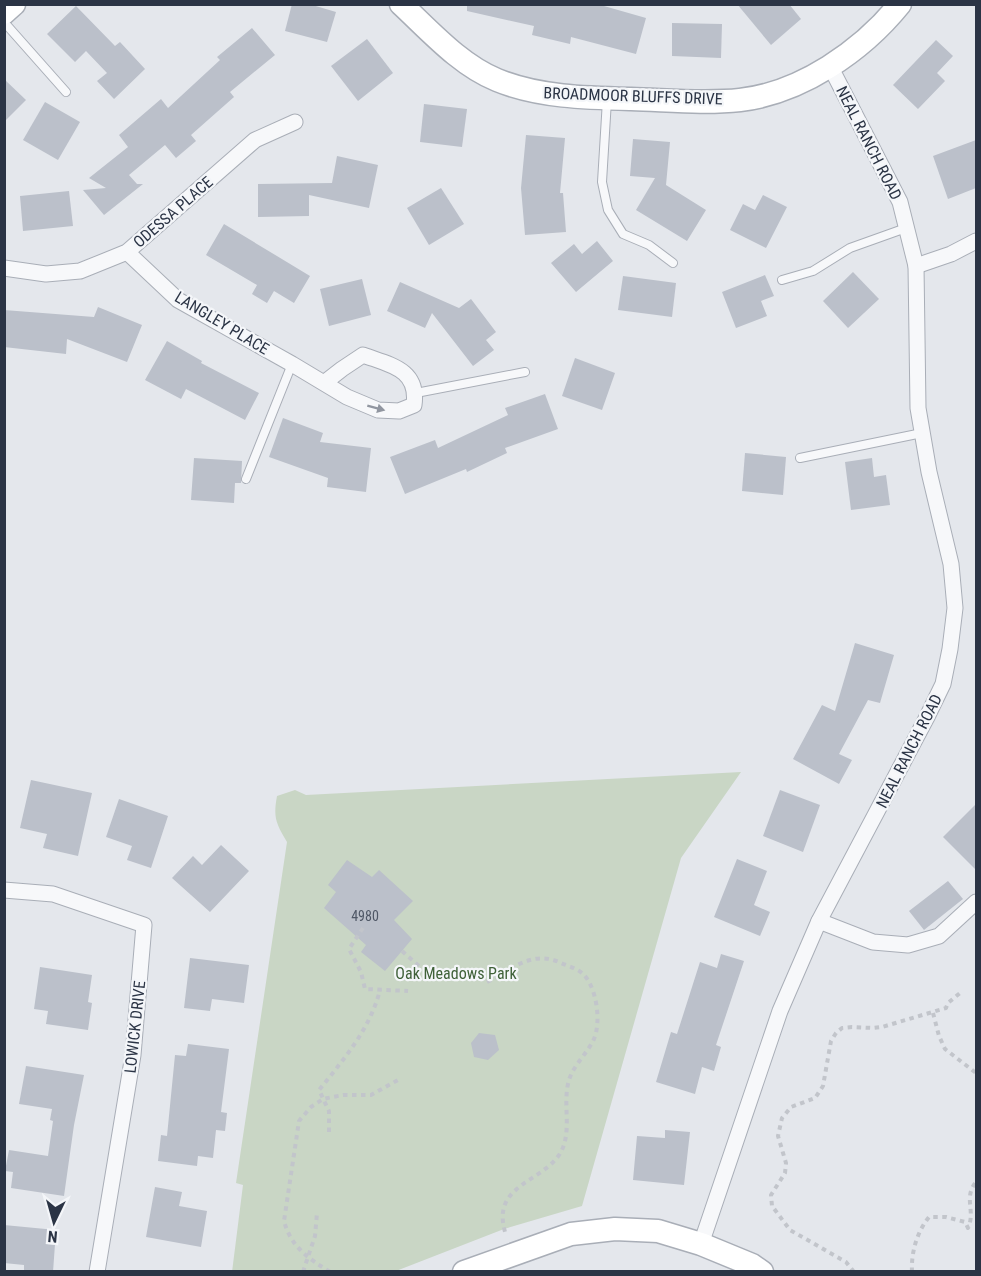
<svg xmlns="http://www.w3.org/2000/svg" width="981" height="1276" font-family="'Roboto Condensed',sans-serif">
<rect width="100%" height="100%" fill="#e4e7ec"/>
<path fill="#c9d6c5" d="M741,772L681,858L582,1206L504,1229L396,1271L232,1272L243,1185L236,1183L287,842C276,823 273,818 277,796L295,790L306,795Z"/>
<g fill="#bbc0ca">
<polygon points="292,4 309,4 336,12 327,42 285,31"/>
<polygon points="467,4 597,4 646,18 636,54 571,37 570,44 532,35 534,26 467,11"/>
<polygon points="737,4 789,4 801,19 771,45"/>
<polygon points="76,6 115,46 120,42 145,69 114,99 97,81 107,73 86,51 75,62 47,34"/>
<polygon points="672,23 722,24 721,58 672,56"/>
<polygon points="252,28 275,55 230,92 234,97 191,135 196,141 176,158 165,145 129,175 137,184 143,184 104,215 83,190 106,188 89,178 128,147 119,135 161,99 168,108 220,60 217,57"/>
<polygon points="367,39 393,73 358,101 331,66"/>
<polygon points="936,40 953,56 937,73 945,81 918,109 893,85"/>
<polygon points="4,79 26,100 4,122"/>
<polygon points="45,102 80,122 58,160 23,140"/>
<polygon points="424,104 467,109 462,147 420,142"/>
<polygon points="526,135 565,138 560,193 563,193 566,232 525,235 521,188"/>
<polygon points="633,139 670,142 666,185 706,210 687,241 636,210 655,178 630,176"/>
<polygon points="976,140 976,188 948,199 933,156"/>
<polygon points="337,156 378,165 369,208 309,195 309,216 258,217 258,184 332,183"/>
<polygon points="441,188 464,224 429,245 407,208"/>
<polygon points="69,191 73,226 23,231 20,196"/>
<polygon points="763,195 787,207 766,248 730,230 743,204 755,210"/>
<polygon points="224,224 310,276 294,303 274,291 267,303 252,294 257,285 206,255"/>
<polygon points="597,241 613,261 576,292 551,263 574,244 582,254"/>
<polygon points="853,272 879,299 848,328 823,301"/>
<polygon points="765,275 774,296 761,301 767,316 736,328 722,292"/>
<polygon points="623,276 676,283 672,317 618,310"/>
<polygon points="362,279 371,315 329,326 320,289"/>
<polygon points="400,282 459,308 471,299 496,332 486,340 494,350 473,366 432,313 425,328 387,311"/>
<polygon points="98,307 142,325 127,362 67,339 66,354 4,347 4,310 94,317"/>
<polygon points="167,341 202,361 201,363 259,393 245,420 186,389 181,399 145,380"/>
<polygon points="575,358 615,373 602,410 562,396"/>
<polygon points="545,394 558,429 505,448 507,453 467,472 466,469 405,494 390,457 435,440 438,448 508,415 505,408"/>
<polygon points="283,418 323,433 320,442 371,448 366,492 327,487 328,478 269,457"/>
<polygon points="745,453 786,457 783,495 742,491"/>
<polygon points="194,458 242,461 241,483 235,483 234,503 191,500"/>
<polygon points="872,458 874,477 886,475 890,505 851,510 845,462"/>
<polygon points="855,643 894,655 880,703 868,700 839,754 852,760 839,784 793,759 822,705 835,711"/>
<polygon points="31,780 92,793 78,856 43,848 47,834 20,828"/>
<polygon points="780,790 820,805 803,852 763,836"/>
<polygon points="119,799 168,816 151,868 127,860 132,846 106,837"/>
<polygon points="976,804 976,870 943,837"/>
<polygon points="221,845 249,871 210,912 172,878 193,856 202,865"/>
<polygon points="737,859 767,871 754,905 770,912 760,936 714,917"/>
<polygon points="347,860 372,877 379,870 413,901 394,920 412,939 385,971 361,952 366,945 324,908 336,892 328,885"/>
<polygon points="948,881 963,899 924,930 909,911"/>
<polygon points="721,954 744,961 716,1045 721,1047 714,1071 702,1067 695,1094 656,1082 671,1032 677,1034 700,962 717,968"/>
<polygon points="190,958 249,965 244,1003 212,999 210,1011 184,1008"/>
<polygon points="40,967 92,975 88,1002 92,1003 88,1030 46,1024 48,1011 34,1009"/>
<polygon points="479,1033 495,1035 499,1050 488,1060 474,1057 471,1043"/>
<polygon points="188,1044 229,1049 221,1112 227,1113 225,1131 216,1130 213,1158 198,1156 197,1166 158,1161 161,1135 167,1136 175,1055 186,1056"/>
<polygon points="26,1066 84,1075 74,1125 64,1196 11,1188 13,1172 5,1171 9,1150 48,1156 53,1121 50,1120 52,1109 19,1104"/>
<polygon points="665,1130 690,1132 684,1185 633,1180 637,1136 665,1138"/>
<polygon points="155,1187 182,1192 179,1206 207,1211 201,1247 146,1237"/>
<polygon points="4,1225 56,1230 53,1272 24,1272 24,1265 4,1263"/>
</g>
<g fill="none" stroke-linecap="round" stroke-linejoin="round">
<g stroke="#a9aeb7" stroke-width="10">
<g id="lane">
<polyline points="4,22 66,92"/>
<polyline points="607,100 602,182 608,210 623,234 649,245 673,263"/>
<polyline points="782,280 813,271 850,248 906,228"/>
<polyline points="416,393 525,372"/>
<polyline points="800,458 922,433"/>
<polyline points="246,479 292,364"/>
</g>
</g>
<g stroke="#a9aeb7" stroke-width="17">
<g id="street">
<path d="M127,252L178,300L292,364L347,397L378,410L399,411L414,405C419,369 390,365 363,355L342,369L324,383"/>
<polyline points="916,266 951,254 976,241"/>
<polyline points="4,268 46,274 80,271 127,252 255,140 295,122"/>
<polyline points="4,890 53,894 144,925 133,1055 97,1272"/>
<polyline points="819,921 873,942 908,945 939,936 976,902"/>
<polyline points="701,1244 780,1011 819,921 927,717 943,684 950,649 955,608 951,564 929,472 918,408 916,266 900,202 830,66"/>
</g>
</g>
<g stroke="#a9aeb7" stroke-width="25">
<g id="secondary">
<path d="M401,4C430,31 460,65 497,80C538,97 587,98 631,99C667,100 704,104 740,100C801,93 862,51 900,4"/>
<polyline points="4,13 14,4"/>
<polyline points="464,1272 571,1234 615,1229 658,1231 701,1244 752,1265 762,1272"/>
</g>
</g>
<g stroke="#c2c5cb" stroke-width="4" stroke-dasharray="4.5 4.5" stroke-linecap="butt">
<polyline points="363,928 349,949 361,972 365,989 408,991"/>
<polyline points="402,951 419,966"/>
<path d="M487,982C511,970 532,949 561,963C568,966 576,968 582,973C597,986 602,1024 593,1041C585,1056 571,1068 568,1084C563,1107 572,1130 561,1152C542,1184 489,1184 506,1235"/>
<polyline points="933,1013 939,1036 945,1049 976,1073"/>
<path d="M329,1132V1111L319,1090C344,1059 370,1029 380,990"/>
<polyline points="303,1272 315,1236 317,1213"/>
<path d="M330,1272C308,1258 291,1247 284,1221L299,1121L311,1107L323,1099L343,1095H371L398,1080"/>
<polyline points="854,1272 846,1262 790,1230 772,1206 771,1195 785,1173 786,1163 778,1136 782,1118 791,1107 815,1098 823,1086 831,1041 836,1033 842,1028 852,1027 873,1028 882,1027 946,1008 948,1003 960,993"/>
<path d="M912,1272C911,1252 917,1232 929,1217H946L965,1222L968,1228C976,1211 963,1198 976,1182"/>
</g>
<use href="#lane" stroke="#f7f8fa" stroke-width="8"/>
<use href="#street" stroke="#f7f8fa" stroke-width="15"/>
<use href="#secondary" stroke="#fff" stroke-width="22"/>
</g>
<defs><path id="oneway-solid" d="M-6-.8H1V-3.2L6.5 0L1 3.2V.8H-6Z" transform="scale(1.5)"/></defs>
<use fill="#9196a0" href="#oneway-solid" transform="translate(376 408) rotate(15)"/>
<g text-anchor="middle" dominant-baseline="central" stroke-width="4.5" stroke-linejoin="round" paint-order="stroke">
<g font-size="14" fill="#4f5766">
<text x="365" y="916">4980</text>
</g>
<g font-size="16" fill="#2b3445" stroke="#f4f6f9">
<text transform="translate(633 96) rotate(2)">BROADMOOR BLUFFS DRIVE</text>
<text transform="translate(869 143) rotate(63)">NEAL RANCH ROAD</text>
<text transform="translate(173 212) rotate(-41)">ODESSA PLACE</text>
<text transform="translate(222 323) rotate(31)">LANGLEY PLACE</text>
<text transform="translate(909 751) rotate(-63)">NEAL RANCH ROAD</text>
<text transform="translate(135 1027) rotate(-84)">LOWICK DRIVE</text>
</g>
<g font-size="16" fill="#3f6138" stroke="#f4f6f9">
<text x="456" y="973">Oak Meadows Park</text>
</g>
</g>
<rect width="981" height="1276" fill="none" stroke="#2b3445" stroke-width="12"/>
<g transform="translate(54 1222) rotate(185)" stroke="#f4f6f9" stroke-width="4.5" paint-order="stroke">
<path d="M0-4.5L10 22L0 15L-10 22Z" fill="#2b3445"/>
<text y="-9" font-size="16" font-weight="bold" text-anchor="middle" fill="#2b3445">N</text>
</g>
</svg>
